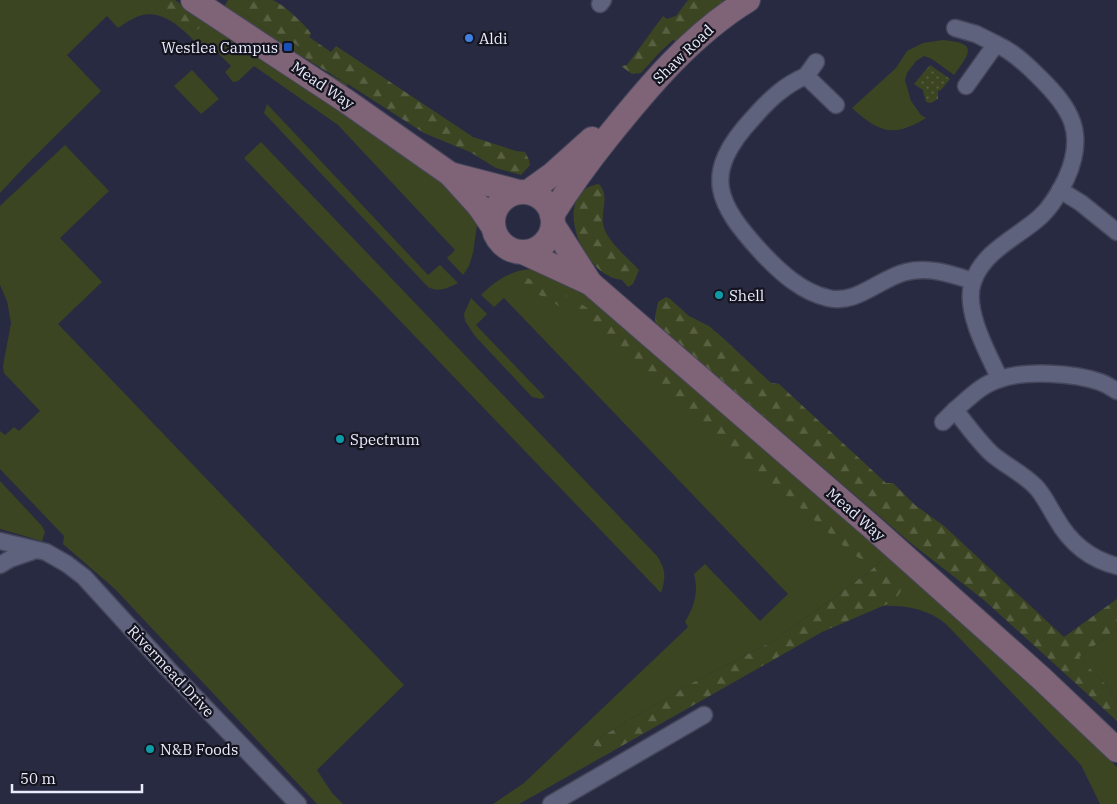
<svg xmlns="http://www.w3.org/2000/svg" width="1117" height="804" font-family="'IBM Plex Serif',serif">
<defs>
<pattern id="forest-firs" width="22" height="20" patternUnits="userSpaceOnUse" patternTransform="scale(1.25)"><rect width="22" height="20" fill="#3c4521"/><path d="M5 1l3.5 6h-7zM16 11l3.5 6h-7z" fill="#586042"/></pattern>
<pattern id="park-dots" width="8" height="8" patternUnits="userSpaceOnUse" patternTransform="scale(1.25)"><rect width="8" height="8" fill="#3c4521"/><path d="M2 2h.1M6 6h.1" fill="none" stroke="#586042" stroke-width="1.8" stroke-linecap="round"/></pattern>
</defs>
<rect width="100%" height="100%" fill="#282a42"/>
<g fill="#3c4521">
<path d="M0,0H142L150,4L205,20L171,0H175L381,139L452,190L475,216L477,225L473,253L469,266L463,275L447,258L455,250L338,125L254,66L238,81L233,82L225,72L231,66L214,49L207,55C190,37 167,7 139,16C131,19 125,23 118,28L107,16L67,55L101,91L29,162L0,193Z"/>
<path d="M228,0H241L240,12L276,35L297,45C304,65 331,74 348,84L344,89L223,8Z"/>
<path d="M943,40C979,43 970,53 954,75L932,59L924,56L916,61L907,73L905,80L911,101L921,115L926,118C893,138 880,133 852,108L896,68L907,51L923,43Z"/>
<polygon points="192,70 219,99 201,114 174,86"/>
<path d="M267,104L428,275L440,265L458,283C448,288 438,293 428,287L264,113Z"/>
<path d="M261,142L657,556C666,570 666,577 661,593L244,158Z"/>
<polygon points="65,145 109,191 60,238 102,282 58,324 404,685 317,770 332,793 343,804 317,804 115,589 63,544 64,536 0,469 0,431 5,435 14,427 19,431 40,411 4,373 3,366 11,323 7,301 0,285 0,206"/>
<path d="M531,269L566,282L584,292C683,377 782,463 880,550C960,621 1040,692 1117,767V804H1100L1081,765L946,624C926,608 904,605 879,606L892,601L882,560L870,571L775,640L692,683L591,743L604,756L519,804H493L524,783L688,627L685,622C694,607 699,592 694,574L705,564L760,621L788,594L504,298L494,307L481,295C495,281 511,270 531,269Z"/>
<polygon points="471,298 487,314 476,325 545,397 541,399 532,397 475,336 465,321 464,314"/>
<polygon points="0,481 42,526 45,532 42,541 0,529"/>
<polygon points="1117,629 1117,701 1105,684 1079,657"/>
</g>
<g fill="url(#forest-firs)">
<polygon points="142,0 171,0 205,20 204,26 196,30"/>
<path d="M241,0C250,0 263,0 272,0C281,2 307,26 311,34L309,37L331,52L336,46L473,137L516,151L525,152L529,160L530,165L521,175L496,168L470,152L424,133L348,84L311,62L302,55L297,45L276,35L240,12L238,6Z"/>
<polygon points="688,0 724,0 678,42 673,40 659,53 641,73 632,74 621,66 627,65 663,16 667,19 676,16"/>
<path d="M599,184C611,197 599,213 604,228C609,243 629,259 639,270L633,284L628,287L622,280C580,276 550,191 599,184Z"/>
<path d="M527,278C596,301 659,363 714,412C768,460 822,507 876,555L878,558C869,566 863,560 854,555L610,341L582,320L544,297L532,292L519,290L514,284L515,280Z"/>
<polygon points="666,297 670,299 689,316 709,326 723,338 771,383 779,384 886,483 893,483 915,505 944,526 1064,637 1117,599 1117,629 1079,657 1105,684 1117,701 1117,721 984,600 912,544 756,410 656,326 655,317 658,302"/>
<path d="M882,560C898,573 912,584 892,602L822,632L604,756L591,743L692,683L775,640L870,571Z"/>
</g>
<polygon fill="url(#park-dots)" points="930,65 950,79 941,90 938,91 938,99 930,103 926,102 923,90 914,84"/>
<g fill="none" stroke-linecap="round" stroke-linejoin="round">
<g stroke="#45465b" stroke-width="19">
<g id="street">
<polyline points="600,4 603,0"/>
<polyline points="955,28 976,34 996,44"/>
<polyline points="806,76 816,62"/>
<path d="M966,86L996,44C1012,51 1025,63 1038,76C1071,108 1087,133 1066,179C1059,193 1052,206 1040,217C1018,237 983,251 973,282C963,309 988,354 1000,379"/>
<path d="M836,105L806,76C784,85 768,101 753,118C701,174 716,203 763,254C781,273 802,292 828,298C857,305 880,278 906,272C928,266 951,274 973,281"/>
<polyline points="1060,190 1081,203 1117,232"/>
<path d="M1117,391C1112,388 1106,384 1100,382C1074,373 1026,370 1000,379C982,384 969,398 955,410C967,425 978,441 992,454C1006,466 1022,473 1035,486C1044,495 1049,507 1056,518C1070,543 1089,559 1117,566"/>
<polyline points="943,422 955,410"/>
<polyline points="0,541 46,552 67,564 84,577 168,669 298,804"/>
<polyline points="0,565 10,559 36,550"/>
<polyline points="551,804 704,715"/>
</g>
</g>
<g stroke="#45465b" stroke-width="26">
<g id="secondary">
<polyline points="193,0 346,101 450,174 479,206 492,225"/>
<polyline points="450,174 519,192"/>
<circle cx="523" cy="222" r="30"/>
<polyline points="528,192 553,174 592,139"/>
<path d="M552,215C569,188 587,163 607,138C648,87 691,35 748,0"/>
<polyline points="553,225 590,283"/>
<polyline points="525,253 590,283 873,528 1041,678 1117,750"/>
</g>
</g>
<use href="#street" stroke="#5f627d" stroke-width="16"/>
<use href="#secondary" stroke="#7f6377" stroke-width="24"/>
</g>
<circle fill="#3f7fe0" stroke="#13141e" stroke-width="2" cx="469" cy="38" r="5"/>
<rect fill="#1a4fb4" stroke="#13141e" stroke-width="2" x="283" y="42" width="10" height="10" rx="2.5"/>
<g fill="#0f9aa8" stroke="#13141e" stroke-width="2">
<circle cx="719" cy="295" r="5"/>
<circle cx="340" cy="439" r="5"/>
<circle cx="150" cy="749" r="5"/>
</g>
<g text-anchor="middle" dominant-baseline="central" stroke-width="4.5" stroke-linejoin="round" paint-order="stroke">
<g font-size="15" fill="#eaecfd" stroke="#13141e" text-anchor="start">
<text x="479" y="38">Aldi</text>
<text x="278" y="47" text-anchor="end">Westlea Campus</text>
<text x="729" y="295">Shell</text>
<text x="350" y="439">Spectrum</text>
<text x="160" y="749">N&amp;B Foods</text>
</g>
<g font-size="15" fill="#eaecfd" stroke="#13141e">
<text transform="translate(683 54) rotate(-44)">Shaw Road</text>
<text transform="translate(323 85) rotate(34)">Mead Way</text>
<text transform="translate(856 514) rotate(41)">Mead Way</text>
<text transform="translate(171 671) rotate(47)">Rivermead Drive</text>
</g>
</g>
<path d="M12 784v8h130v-8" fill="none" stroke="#eaecfd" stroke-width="2.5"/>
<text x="20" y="784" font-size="15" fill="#eaecfd" stroke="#13141e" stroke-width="4" paint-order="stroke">50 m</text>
</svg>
